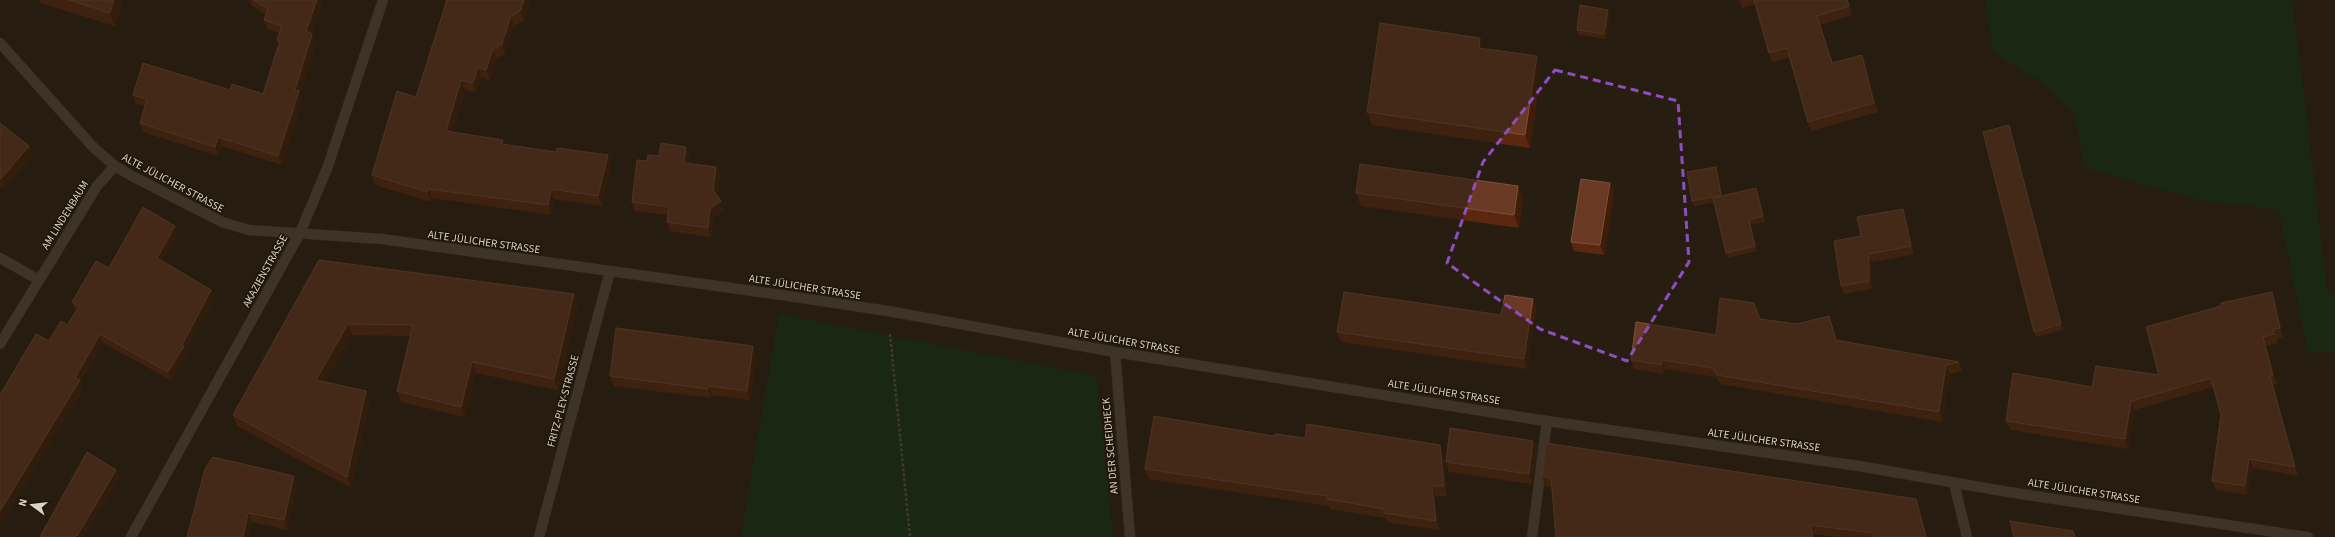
<svg xmlns="http://www.w3.org/2000/svg" width="2335" height="537" font-family="'Source Sans 3',sans-serif">
<rect width="100%" height="100%" fill="#271e11"/>
<g fill="#0d3418">
<polygon points="1985,0 2292,0 2328,294 2335,293 2335,351 2308,353 2279,210 2195,199 2084,167 2075,112 2043,83 1994,53"/>
<polygon points="779,314 1096,376 1113,537 741,537"/>
</g>
<g fill="none" stroke-linecap="round" stroke-linejoin="round">
<g stroke="#403831" stroke-width="11">
<g id="lane">
<polyline points="0,258 39,280"/>
<polyline points="1532,537 1547,421"/>
</g>
</g>
<g stroke="#403831" stroke-width="11">
<g id="street">
<polyline points="0,43 94,148 115,166 132,176 222,222 249,230 382,239 760,292 888,311 1115,352 1533,419 1859,466 2008,492 2308,537"/>
<polyline points="0,344 97,186 115,166"/>
<polyline points="1115,352 1130,537"/>
<polyline points="1954,483 1967,537"/>
<polyline points="131,537 300,233 328,166 383,0"/>
<polyline points="539,537 610,271"/>
</g>
</g>
<polyline stroke="#635b50" stroke-width="2.5" stroke-dasharray="3 2" stroke-linecap="butt" points="890,334 910,537"/>
<use href="#lane" stroke="#594e40" stroke-width="10"/>
<use href="#street" stroke="#594e40" stroke-width="10"/>
</g>
<g fill="#5c270f">
<polygon points="40,0 123,0 115,26 41,3"/>
<polygon points="249,0 321,0 322,3 312,33 316,43 300,94 302,100 282,165 222,146 218,156 143,132 140,123 145,106 136,104 133,95 230,90 263,94 278,44 277,40 279,33 267,29 264,20 266,15 252,6"/>
<polygon points="447,0 530,0 530,1 524,21 514,26 505,54 497,58 490,80 481,77 476,93 465,90 452,132 504,145 611,165 602,206 554,199 551,215 432,198 431,202 375,185 372,175 416,97"/>
<polygon points="1739,0 1848,0 1852,15 1820,25 1833,63 1865,65 1878,112 1811,131 1808,122 1789,58 1772,62 1769,53 1755,4 1742,8"/>
<polygon points="1610,15 1606,39 1579,35 1577,30"/>
<polygon points="1541,69 1530,148 1372,125 1367,112"/>
<polygon points="0,123 29,146 32,155 3,189 0,187"/>
<polygon points="2009,125 2011,131 2063,330 2036,337 2034,332"/>
<polygon points="659,156 690,156 688,163 716,167 720,176 717,195 721,201 724,210 714,218 711,237 670,231 667,222 668,215 635,211 632,202 647,161"/>
<polygon points="1718,172 1722,196 1758,193 1765,222 1751,225 1757,251 1728,258 1726,253 1714,202 1694,206 1692,201"/>
<polygon points="1518,186 1523,199 1519,228 1361,206 1356,193"/>
<polygon points="1614,192 1604,255 1574,251 1571,242"/>
<polygon points="1903,209 1906,217 1914,254 1872,262 1872,289 1844,294 1841,286 1861,236"/>
<polygon points="178,234 162,261 214,298 186,351 187,354 171,380 103,343 80,382 83,389 0,524 0,395 49,341 67,325 76,311 75,310 72,302 109,268"/>
<polygon points="319,260 578,305 558,390 476,373 465,417 401,402 397,391 410,336 352,335 325,382 370,402 351,488 237,426 233,415"/>
<polygon points="1533,299 1536,308 1527,369 1341,342 1337,332 1501,315"/>
<polygon points="2275,301 2283,337 2277,339 2278,343 2266,346 2277,384 2273,385 2298,476 2253,468 2248,495 2216,490 2212,481 2221,415 2213,387 2134,410 2128,449 2010,430 2006,421 2092,387 2159,375"/>
<polygon points="1760,319 1797,324 1832,325 1836,341 1959,362 1962,371 1950,374 1942,422 1721,384 1716,377 1665,369 1664,374 1634,369 1631,360 1716,335"/>
<polygon points="753,346 757,355 750,400 712,395 712,398 614,386 610,376"/>
<polygon points="1274,436 1444,455 1447,496 1435,496 1439,530 1387,522 1386,518 1330,509 1329,506 1149,479 1145,469"/>
<polygon points="1533,441 1537,450 1532,484 1449,472 1446,462"/>
<polygon points="1542,476 1919,508 1927,537 1836,537 1813,534 1814,537 1556,537 1552,487 1545,486"/>
<polygon points="297,485 287,530 252,522 248,537 187,537"/>
</g>
<g fill="#411c07">
<polygon points="114,0 123,0 115,26 110,13"/>
<polygon points="317,0 321,0 322,3 309,40 306,31"/>
<polygon points="524,0 530,0 530,1 524,21 520,11"/>
<polygon points="1847,0 1848,0 1852,15"/>
<polygon points="1608,10 1610,15 1606,39 1604,34"/>
<polygon points="511,16 514,26 505,54 502,44"/>
<polygon points="312,34 316,43 300,94 302,100 282,165 278,156 295,90"/>
<polygon points="1480,38 1485,51 1479,48"/>
<polygon points="493,49 497,58 490,80 486,70"/>
<polygon points="1862,55 1865,65 1878,112 1874,103"/>
<polygon points="1537,56 1541,69 1530,148 1525,135"/>
<polygon points="478,67 481,77 476,93 473,83"/>
<polygon points="461,80 465,90 450,141 446,131"/>
<polygon points="2009,125 2011,131 2063,330 2061,324"/>
<polygon points="218,137 222,146 218,156 215,147"/>
<polygon points="29,146 32,155 3,189 0,180"/>
<polygon points="686,147 690,156 687,172 684,163"/>
<polygon points="608,155 611,165 602,206 598,196"/>
<polygon points="716,167 720,176 716,199 713,190"/>
<polygon points="1716,167 1718,172 1723,200 1721,195"/>
<polygon points="1610,183 1614,192 1604,255 1600,245"/>
<polygon points="1518,186 1523,199 1519,228 1514,215"/>
<polygon points="1756,188 1758,193 1765,222 1763,216"/>
<polygon points="428,189 432,198 431,202 427,192"/>
<polygon points="551,189 554,199 551,215 548,205"/>
<polygon points="721,201 724,210 714,218 711,237 708,228 710,209"/>
<polygon points="1903,209 1906,217 1914,254 1911,246"/>
<polygon points="1749,220 1751,225 1757,251 1755,246"/>
<polygon points="175,226 178,234 159,266 157,258"/>
<polygon points="1869,254 1872,262 1872,289 1869,281"/>
<polygon points="211,290 214,298 186,351 187,354 171,380 168,372"/>
<polygon points="2272,292 2275,301 2283,337 2280,328"/>
<polygon points="574,294 578,305 558,390 554,379"/>
<polygon points="1533,299 1536,308 1527,369 1524,359"/>
<polygon points="348,324 352,335 320,391 316,380"/>
<polygon points="100,334 103,343 80,382 83,389 0,524 0,511"/>
<polygon points="2263,337 2266,346 2277,384 2273,375"/>
<polygon points="753,346 757,355 750,400 747,391"/>
<polygon points="1662,360 1665,369 1664,374 1661,365"/>
<polygon points="472,362 476,373 465,417 461,407"/>
<polygon points="1946,365 1950,374 1942,422 1939,412"/>
<polygon points="2270,376 2273,385 2298,476 2295,467"/>
<polygon points="709,386 712,395 712,398 708,389"/>
<polygon points="366,391 370,402 351,488 347,477"/>
<polygon points="2131,401 2134,410 2128,449 2125,439"/>
<polygon points="1533,441 1537,450 1532,484 1529,474"/>
<polygon points="1440,445 1444,455 1447,496 1444,486"/>
<polygon points="2249,459 2253,468 2248,495 2245,486"/>
<polygon points="116,470 119,477 84,537 78,537 77,536"/>
<polygon points="294,476 297,485 287,530 284,520"/>
<polygon points="1432,486 1435,496 1439,530 1436,521"/>
<polygon points="1916,499 1919,508 1927,537 1926,537"/>
<polygon points="248,513 252,522 248,537 243,537"/>
</g>
<g fill="#6a3923" stroke="#7b513d">
<polygon points="69,0 114,0 110,13"/>
<polygon points="253,0 317,0 306,31 312,34 295,90 299,91 278,156 218,137 215,147 140,123 147,99 133,95 143,63 230,90 232,84 263,94 280,41 277,40 282,26 264,20 268,9"/>
<polygon points="447,0 524,0 520,11 511,16 502,44 493,49 486,70 478,67 473,83 461,80 446,131 503,140 502,144 556,152 557,148 608,155 598,196 551,189 548,205 428,189 427,192 372,175 397,91 416,97"/>
<polygon points="1754,0 1847,0 1849,6 1817,16 1832,63 1862,55 1874,103 1808,122 1787,48 1769,53"/>
<polygon points="1580,5 1608,10 1604,34 1577,30"/>
<polygon points="1380,23 1480,38 1479,48 1537,56 1525,135 1367,112"/>
<polygon points="0,123 29,146 0,180"/>
<polygon points="2009,125 2061,324 2034,332 1983,132"/>
<polygon points="661,143 686,147 684,163 716,167 713,190 721,201 710,209 708,228 667,222 669,207 632,202 637,160 647,161 648,155 659,156"/>
<polygon points="1360,164 1518,186 1514,215 1356,193"/>
<polygon points="1716,167 1721,195 1692,201 1687,172"/>
<polygon points="1581,179 1610,183 1600,245 1571,242"/>
<polygon points="1756,188 1763,216 1749,220 1755,246 1726,253 1713,198"/>
<polygon points="143,207 175,226 157,258 211,290 182,345 184,346 168,372 100,334 75,378 80,380 0,511 0,395 36,334 49,341 61,321 67,325 79,307 72,302 96,261 109,268"/>
<polygon points="1903,209 1911,246 1869,254 1869,281 1841,286 1834,241 1861,236 1857,217"/>
<polygon points="319,260 574,294 554,379 472,362 461,407 397,391 413,325 348,324 316,380 366,391 347,477 233,415"/>
<polygon points="1344,292 1501,315 1505,295 1533,299 1524,359 1337,332"/>
<polygon points="2272,292 2280,328 2273,329 2274,334 2263,337 2273,375 2270,376 2295,467 2249,459 2245,486 2212,481 2221,415 2211,378 2131,401 2125,439 2006,421 2013,373 2092,387 2096,366 2159,375 2146,327 2221,306 2221,303"/>
<polygon points="1720,298 1754,303 1760,319 1797,324 1829,316 1836,340 1959,362 1946,365 1939,412 1717,375 1713,368 1662,360 1661,365 1631,360 1636,322 1716,335"/>
<polygon points="616,328 753,346 747,391 709,386 708,389 610,376"/>
<polygon points="1154,416 1274,436 1275,434 1305,438 1307,424 1440,445 1444,486 1432,486 1436,521 1384,513 1384,509 1327,499 1327,496 1145,469"/>
<polygon points="1450,428 1533,441 1529,474 1446,462"/>
<polygon points="1546,443 1916,499 1926,537 1874,537 1873,533 1810,525 1813,537 1556,537 1551,478 1542,476"/>
<polygon points="87,452 116,470 77,536 76,535 75,537 40,537"/>
<polygon points="213,457 294,476 284,520 248,513 243,537 187,537 205,469"/>
<polygon points="2010,521 2073,531 2075,537 2014,537"/>
</g>
<path d="M0 0H2335V537H0ZM1555,70L1678,101L1689,262L1627,361L1540,329L1447,263L1483,162Z" fill="#271e11" fill-opacity=".55" fill-rule="evenodd"/>
<path fill="none" stroke="#8e4dc1" stroke-width="3" stroke-dasharray="8 5" stroke-linejoin="round" d="M1555,70L1678,101L1689,262L1627,361L1540,329L1447,263L1483,162Z"/>
<g text-anchor="middle" dominant-baseline="central" stroke-width="3" stroke-linejoin="round" paint-order="stroke">
<g font-size="11" fill="#d8d2c9" stroke="#1e1408">
<text transform="translate(173 183) rotate(28)">ALTE JÜLICHER STRASSE</text>
<text transform="translate(65 215) rotate(-58)">AM LINDENBAUM</text>
<text transform="translate(484 242) rotate(8)">ALTE JÜLICHER STRASSE</text>
<text transform="translate(265 271) rotate(-61)">AKAZIENSTRASSE</text>
<text transform="translate(805 287) rotate(9)">ALTE JÜLICHER STRASSE</text>
<text transform="translate(1124 341) rotate(10)">ALTE JÜLICHER STRASSE</text>
<text transform="translate(1444 392) rotate(9)">ALTE JÜLICHER STRASSE</text>
<text transform="translate(563 401) rotate(-75)">FRITZ-PLEY-STRASSE</text>
<text transform="translate(1764 440) rotate(8)">ALTE JÜLICHER STRASSE</text>
<text transform="translate(1110 446) rotate(-95)">AN DER SCHEIDHECK</text>
<text transform="translate(2084 491) rotate(9)">ALTE JÜLICHER STRASSE</text>
</g>
</g>
<g transform="translate(32 505) rotate(285)" stroke="#1e1408" stroke-width="3" paint-order="stroke">
<path d="M0-3L7 15L0 10L-7 15Z" fill="#d8d2c9"/>
<text y="-6" font-size="11" font-weight="bold" text-anchor="middle" fill="#d8d2c9">N</text>
</g>
</svg>
